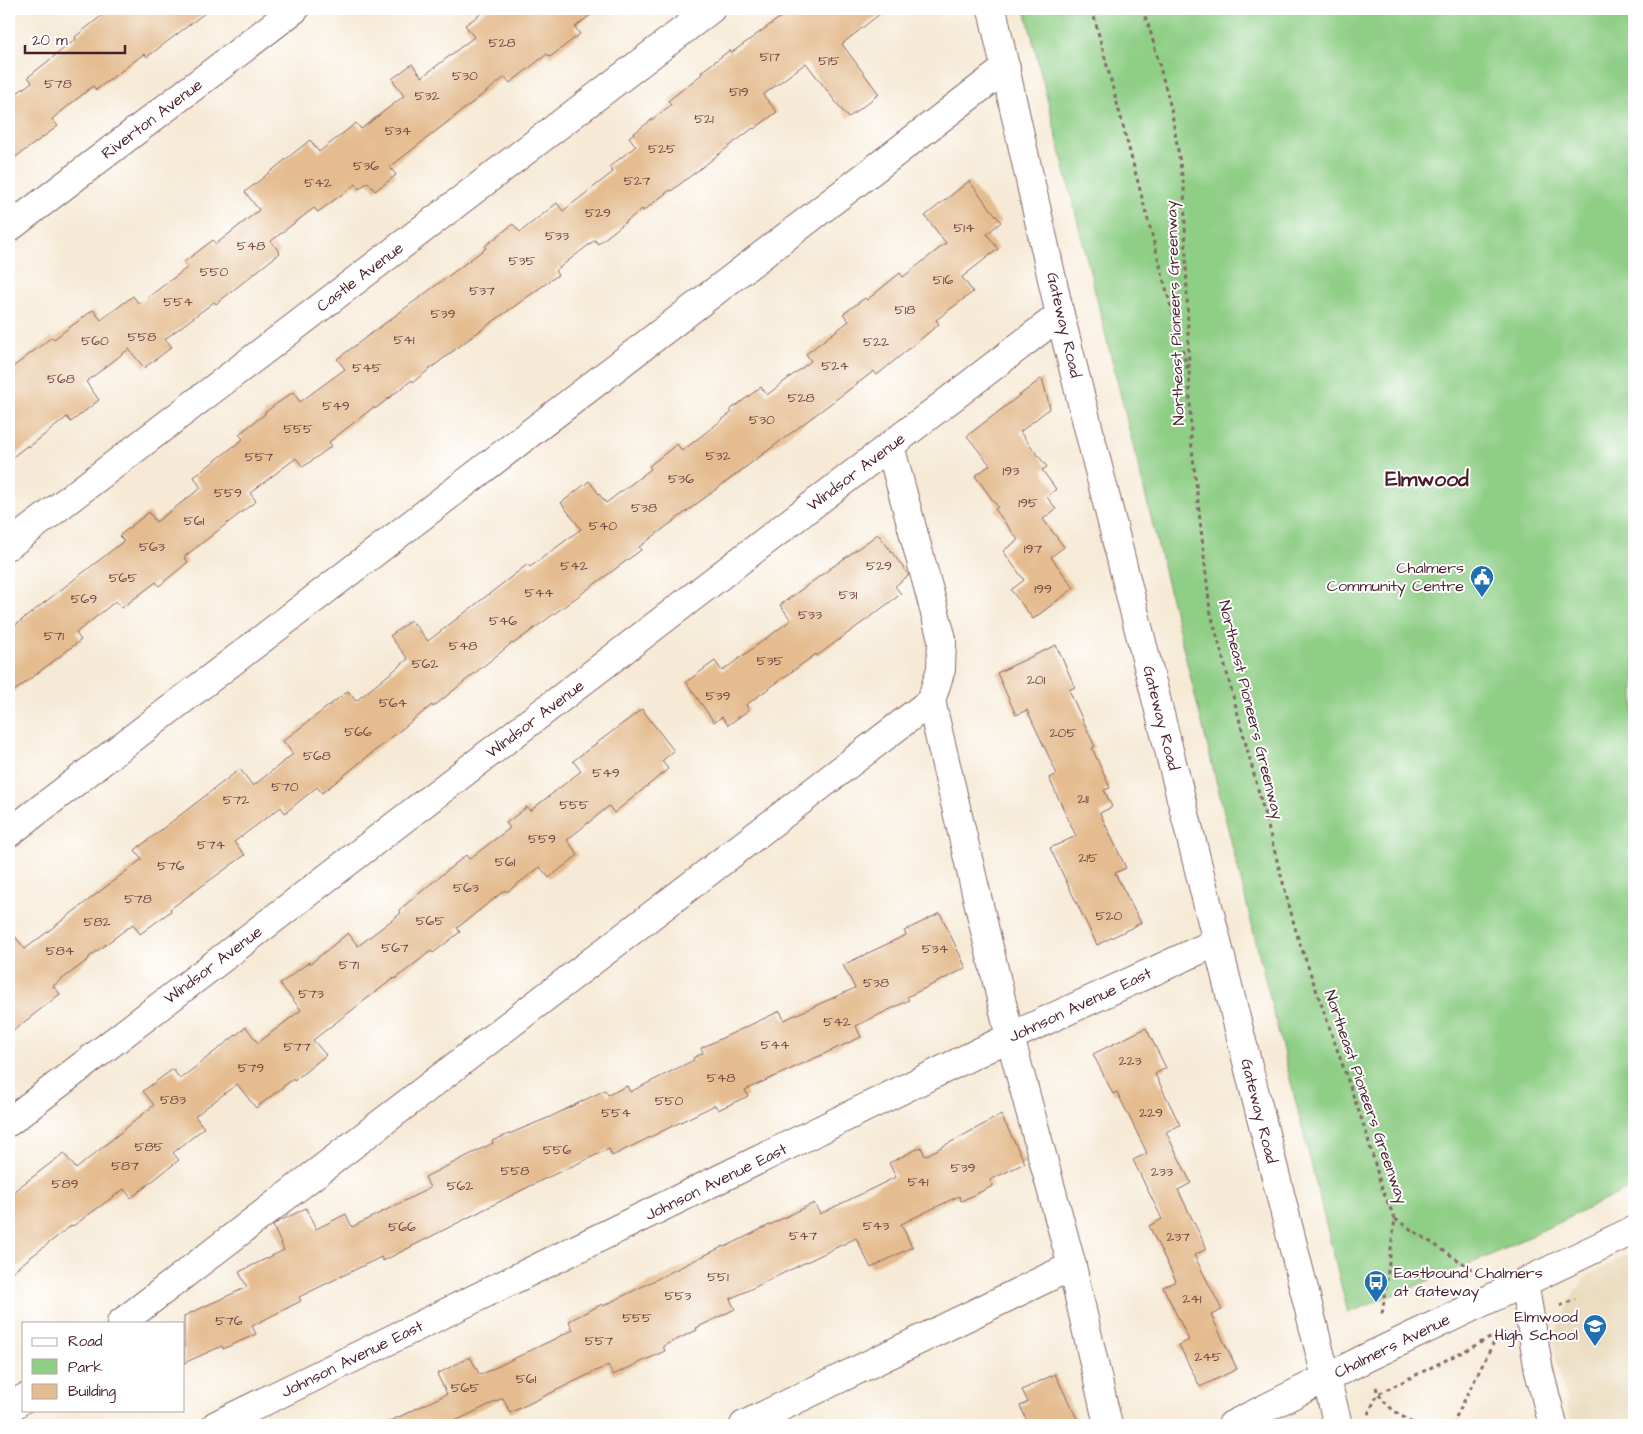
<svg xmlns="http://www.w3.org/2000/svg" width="1643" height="1434" font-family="'Architects Daughter',sans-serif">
<rect width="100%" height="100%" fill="#fff"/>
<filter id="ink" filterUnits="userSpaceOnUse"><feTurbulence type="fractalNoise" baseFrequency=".02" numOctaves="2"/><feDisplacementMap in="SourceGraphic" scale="10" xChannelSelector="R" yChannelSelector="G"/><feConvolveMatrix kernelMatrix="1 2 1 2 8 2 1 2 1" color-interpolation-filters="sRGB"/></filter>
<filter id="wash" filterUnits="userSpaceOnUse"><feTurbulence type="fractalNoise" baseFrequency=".0096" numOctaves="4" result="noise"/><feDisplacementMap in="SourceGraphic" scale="20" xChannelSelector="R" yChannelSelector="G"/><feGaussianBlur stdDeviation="1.12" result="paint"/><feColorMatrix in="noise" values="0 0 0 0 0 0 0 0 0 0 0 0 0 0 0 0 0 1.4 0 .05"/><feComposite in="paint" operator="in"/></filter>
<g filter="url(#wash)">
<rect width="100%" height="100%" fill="#f6ead6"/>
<polygon fill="#e9d9ba" points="1634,1251 1634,1425 1572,1425 1556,1359 1554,1336 1574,1292 1592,1273"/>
<polygon fill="#8ece85" stroke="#6c7658" points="1025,9 1634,9 1634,1186 1489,1256 1348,1313"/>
<g id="blocks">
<g fill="#e4bc8f">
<polygon points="110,9 210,9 147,57 144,54 96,90 93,86 52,119 58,126 9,162 9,99 32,82 28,77 76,39 75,37"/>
<polygon points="488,9 598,9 575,27 580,34 550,57 547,54 510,83 505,77 390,167 396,175 375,191 368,182 359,189 356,184 318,212 314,208 271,241 280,253 216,304 214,302 165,339 172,347 144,368 129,349 86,382 99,400 71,422 67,417 29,447 28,445 9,460 9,370 52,337 54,339 93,310 101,320 133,296 139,304 188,267 184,262 213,240 216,244 259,210 245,192 310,140 319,152 356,123 361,129 404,96 392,79 412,64 422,77 430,71 474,37 465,25"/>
<polygon points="792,9 886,9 842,44 879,94 848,118 806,63 763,95 777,112 754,129 753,128 671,191 670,190 643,211 642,209 598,244 595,240 555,271 558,275 470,338 413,382 412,380 375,409 374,407 329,442 332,446 303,467 296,458 250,493 256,501 184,557 188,562 159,586 156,582 122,608 116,601 76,633 81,640 9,695 9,630 124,541 119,536 149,512 156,522 201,488 194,477 243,439 239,434 265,414 264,413 293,392 300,402 345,369 337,359 486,248 485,246 513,224 520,232 557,203 563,211 613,172 609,167 636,146 629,137 671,105 668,101 702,74 701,72 730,50 731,53"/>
<polygon points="969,181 1001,222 987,234 998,249 962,277 973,292 936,320 939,324 877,375 874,371 639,547 641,550 513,644 512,643 433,707 432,705 322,793 317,787 285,813 281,807 234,842 245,855 170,909 171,911 140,934 133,924 89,957 89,959 53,986 60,994 9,1034 9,929 25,949 142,859 135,850 240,769 253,786 293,754 283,741 348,691 356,701 408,659 390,636 411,620 428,641 528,564 530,567 581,529 561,503 589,481 606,503 651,469 649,466 677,444 682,451 732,412 730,410 761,387 767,395 811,361 806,354 849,321 843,314 865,298 867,300 900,273 903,277 946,243 925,216"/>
<polygon points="1042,378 1050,408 1020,432 1047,467 1042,470 1056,489 1047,497 1056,509 1043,519 1064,547 1051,557 1074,588 1033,619 1011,590 1024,580 1003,551 1018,540 995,509 998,507 975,476 990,465 967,436"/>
<polygon points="878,534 909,575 895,586 901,594 817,656 816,654 746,705 749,710 728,725 722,717 714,722 686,682 715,661 722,671 791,620 780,605"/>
<polygon points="1056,645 1075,687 1069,690 1095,747 1092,748 1110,788 1104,790 1112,807 1100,813 1126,868 1115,873 1141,923 1097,945 1050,848 1076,836 1049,778 1057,774 1027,710 1016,715 997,673"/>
<polygon points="642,709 674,751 662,761 668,769 614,813 609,806 567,840 578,855 549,878 540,867 507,892 505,890 457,928 460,932 433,953 431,951 395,979 394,978 313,1040 326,1055 294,1081 293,1079 256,1108 237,1084 195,1116 204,1128 173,1153 179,1160 131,1198 124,1189 73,1226 72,1225 9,1274 9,1195 64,1153 76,1169 154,1105 143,1091 173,1069 180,1079 246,1027 258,1043 301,1010 280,984 309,962 310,964 348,933 358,946 401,913 399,910 466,855 469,859 510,828 506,823 527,807 530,811 581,771 573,761"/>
<polygon points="940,913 966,968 907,997 909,1000 856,1026 861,1037 745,1090 748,1096 718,1110 715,1105 612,1156 609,1149 540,1181 383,1261 381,1257 299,1297 301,1301 252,1326 256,1334 223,1349 222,1346 184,1363 184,1316 247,1287 239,1272 284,1250 273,1226 278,1222 306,1208 316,1229 346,1214 352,1227 430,1188 425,1177 493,1143 492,1141 550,1117 605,1090 608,1095 627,1086 630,1092 694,1060 693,1058 703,1053 701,1048 780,1011 784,1020 855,988 843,965 906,935 904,931"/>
<polygon points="1146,1028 1166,1068 1155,1074 1180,1125 1166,1132 1191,1183 1178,1190 1207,1249 1194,1255 1222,1310 1211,1315 1237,1369 1200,1387 1179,1345 1189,1340 1163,1287 1176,1281 1149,1226 1162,1219 1133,1160 1147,1153 1117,1092 1113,1094 1093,1054"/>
<polygon points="1001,1115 1025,1163 990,1180 993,1186 961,1201 959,1196 901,1224 912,1247 871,1268 856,1238 730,1299 735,1309 696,1328 697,1330 663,1346 665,1351 613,1375 608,1365 510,1413 503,1398 447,1425 382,1425 447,1394 437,1374 470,1357 480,1375 573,1330 569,1321 602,1304 603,1306 697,1259 724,1246 725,1247 814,1203 820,1214 896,1177 889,1163 921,1147 925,1156"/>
<polygon points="1055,1374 1080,1425 1029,1425 1020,1406 1028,1402 1022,1390"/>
</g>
</g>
</g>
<g filter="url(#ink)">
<use href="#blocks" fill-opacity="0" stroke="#866667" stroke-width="1"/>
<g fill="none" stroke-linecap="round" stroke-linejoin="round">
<g stroke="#866667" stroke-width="30">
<g id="minor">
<polyline points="992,9 1060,315 1338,1425"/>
<polyline points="9,228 295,9"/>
<polyline points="890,446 942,639 941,669 931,701"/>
<polyline points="9,545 711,9"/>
<polyline points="9,833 1006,68"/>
<polyline points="9,1122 1060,315"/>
<polyline points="1524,1282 1539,1371 1553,1425"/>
<polyline points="121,1323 931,701 1010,1037 1072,1266 1108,1425"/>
<polyline points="9,1409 24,1398"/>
<polyline points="216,1425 1010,1037 1217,942"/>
<polyline points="744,1425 1072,1266"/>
<polyline points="1232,1425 1368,1357 1634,1230"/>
</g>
</g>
<g stroke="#866667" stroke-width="3" stroke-dasharray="4 4" stroke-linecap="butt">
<polyline points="1092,9 1188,371"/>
<polyline points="1142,9 1150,30 1171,108 1184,187 1191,439 1210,610 1297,935 1366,1132 1382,1189 1395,1219 1382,1315"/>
<polyline points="1395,1219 1475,1271"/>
<polyline points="1560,1306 1575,1299"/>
<path d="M1376,1387C1381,1405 1401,1415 1415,1425"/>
<polyline points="1368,1414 1378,1394 1502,1332"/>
<polyline points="1454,1425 1456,1417 1498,1334"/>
</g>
<use href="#minor" stroke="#fff" stroke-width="28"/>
</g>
</g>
<defs>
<g id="civic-pin" transform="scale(1.25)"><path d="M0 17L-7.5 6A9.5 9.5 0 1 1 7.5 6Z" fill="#1f6fb2" stroke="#fff"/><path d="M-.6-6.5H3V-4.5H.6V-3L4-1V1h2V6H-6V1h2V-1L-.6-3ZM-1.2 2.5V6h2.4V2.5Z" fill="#fff"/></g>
<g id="bus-pin" transform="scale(1.25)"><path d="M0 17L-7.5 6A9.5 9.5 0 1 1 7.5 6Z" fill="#1f6fb2" stroke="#fff"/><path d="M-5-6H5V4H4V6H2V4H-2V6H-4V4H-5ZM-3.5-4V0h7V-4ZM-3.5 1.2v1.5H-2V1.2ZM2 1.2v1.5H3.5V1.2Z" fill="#fff"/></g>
<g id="school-pin" transform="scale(1.25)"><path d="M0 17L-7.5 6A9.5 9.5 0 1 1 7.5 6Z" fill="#1f6fb2" stroke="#fff"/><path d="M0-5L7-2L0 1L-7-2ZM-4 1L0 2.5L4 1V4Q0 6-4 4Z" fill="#fff"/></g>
</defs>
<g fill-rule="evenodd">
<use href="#civic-pin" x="1482" y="577"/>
<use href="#bus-pin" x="1376" y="1282"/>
<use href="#school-pin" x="1595" y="1326"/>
</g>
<g text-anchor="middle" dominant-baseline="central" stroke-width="4" stroke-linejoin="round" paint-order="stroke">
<g font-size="14" fill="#704644">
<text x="502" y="43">528</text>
<text x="770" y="57">517</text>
<text x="829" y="61">515</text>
<text x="465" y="76">530</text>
<text x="58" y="84">578</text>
<text x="739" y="92">519</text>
<text x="427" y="96">532</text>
<text x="704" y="119">521</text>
<text x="398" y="131">534</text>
<text x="662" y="149">525</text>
<text x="366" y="166">536</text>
<text x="637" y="181">527</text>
<text x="318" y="183">542</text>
<text x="598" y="213">529</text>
<text x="964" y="228">514</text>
<text x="557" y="236">533</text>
<text x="251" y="246">548</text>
<text x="522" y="261">535</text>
<text x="214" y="272">550</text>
<text x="943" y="280">516</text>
<text x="482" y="291">537</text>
<text x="178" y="302">554</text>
<text x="905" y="310">518</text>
<text x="443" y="314">539</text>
<text x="142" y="337">558</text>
<text x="404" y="340">541</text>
<text x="95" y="341">560</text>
<text x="876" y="342">522</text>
<text x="835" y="366">524</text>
<text x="367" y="368">545</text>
<text x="61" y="379">568</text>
<text x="801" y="398">528</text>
<text x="336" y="406">549</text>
<text x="762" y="420">530</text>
<text x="298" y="429">555</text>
<text x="718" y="456">532</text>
<text x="259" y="457">557</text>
<text x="1011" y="471">193</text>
<text x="681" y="479">536</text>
<text x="228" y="493">559</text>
<text x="1028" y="503">195</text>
<text x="644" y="508">538</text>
<text x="194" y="521">561</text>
<text x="603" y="526">540</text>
<text x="152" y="547">563</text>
<text x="1033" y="549">197</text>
<text x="574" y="566">542</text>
<text x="879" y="566">529</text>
<text x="123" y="578">565</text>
<text x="1043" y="589">199</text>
<text x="539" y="593">544</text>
<text x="848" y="595">531</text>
<text x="84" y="599">569</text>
<text x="810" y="615">533</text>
<text x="503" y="621">546</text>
<text x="54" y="636">571</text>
<text x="463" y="646">548</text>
<text x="770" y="661">535</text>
<text x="425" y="664">562</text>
<text x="1036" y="680">201</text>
<text x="718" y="696">539</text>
<text x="393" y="703">564</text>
<text x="358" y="732">566</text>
<text x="1063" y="733">205</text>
<text x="317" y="756">568</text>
<text x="606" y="773">549</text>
<text x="285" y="787">570</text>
<text x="1083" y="799">211</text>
<text x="236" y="800">572</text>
<text x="574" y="805">555</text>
<text x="542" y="839">559</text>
<text x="211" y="845">574</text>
<text x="1088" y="858">215</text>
<text x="505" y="862">561</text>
<text x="171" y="866">576</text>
<text x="466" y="888">563</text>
<text x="138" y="899">578</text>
<text x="1109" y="916">520</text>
<text x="430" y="921">565</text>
<text x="97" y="922">582</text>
<text x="395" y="948">567</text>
<text x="935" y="949">534</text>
<text x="60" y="951">584</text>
<text x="349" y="965">571</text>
<text x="876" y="983">538</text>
<text x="311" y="994">573</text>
<text x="837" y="1022">542</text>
<text x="775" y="1045">544</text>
<text x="297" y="1047">577</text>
<text x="1130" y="1061">223</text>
<text x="251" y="1068">579</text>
<text x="721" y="1078">548</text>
<text x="173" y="1100">583</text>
<text x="669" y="1101">550</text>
<text x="616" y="1113">554</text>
<text x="1151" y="1113">229</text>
<text x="149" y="1147">585</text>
<text x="557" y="1150">556</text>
<text x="125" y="1166">587</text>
<text x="963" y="1168">539</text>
<text x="515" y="1171">558</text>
<text x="1162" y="1172">233</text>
<text x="918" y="1182">541</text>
<text x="65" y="1184">589</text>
<text x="460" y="1186">562</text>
<text x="876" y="1226">543</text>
<text x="402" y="1227">566</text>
<text x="803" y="1236">547</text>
<text x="1178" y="1237">237</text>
<text x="718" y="1277">551</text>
<text x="678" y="1296">553</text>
<text x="1192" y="1299">241</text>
<text x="637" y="1318">555</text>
<text x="229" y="1321">576</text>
<text x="599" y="1341">557</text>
<text x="1208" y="1357">245</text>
<text x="526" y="1379">561</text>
<text x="465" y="1388">565</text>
</g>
<g font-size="16" fill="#4a1f2b" stroke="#fff">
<text transform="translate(152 119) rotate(-37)">Riverton Avenue</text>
<text transform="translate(360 277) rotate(-37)">Castle Avenue</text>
<text transform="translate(1175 313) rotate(-92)">Northeast Pioneers Greenway</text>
<text transform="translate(1064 325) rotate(77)">Gateway Road</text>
<text transform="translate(856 472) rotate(-37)">Windsor Avenue</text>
<text transform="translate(1251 710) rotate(76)">Northeast Pioneers Greenway</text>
<text transform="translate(1161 718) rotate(76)">Gateway Road</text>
<text transform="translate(535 719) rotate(-37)">Windsor Avenue</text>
<text transform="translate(213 965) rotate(-37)">Windsor Avenue</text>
<text transform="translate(1080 1005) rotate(-25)">Johnson Avenue East</text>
<text transform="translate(1366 1097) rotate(71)">Northeast Pioneers Greenway</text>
<text transform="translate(1259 1111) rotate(76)">Gateway Road</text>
<text transform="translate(716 1182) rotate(-26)">Johnson Avenue East</text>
<text transform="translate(1392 1346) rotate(-26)">Chalmers Avenue</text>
<text transform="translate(352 1359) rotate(-26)">Johnson Avenue East</text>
</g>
<g font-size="16" fill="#4a1f2b" stroke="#fff" text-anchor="end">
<text x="1464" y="568">Chalmers<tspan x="1464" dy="18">Community Centre</tspan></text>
<text x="1394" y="1273" text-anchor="start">Eastbound Chalmers<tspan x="1394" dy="18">at Gateway</tspan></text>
<text x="1578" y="1317">Elmwood<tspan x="1578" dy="18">High School</tspan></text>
</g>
<g font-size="21" font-weight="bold" fill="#4a1f2b" stroke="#fff">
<text x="1427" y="479">Elmwood</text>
</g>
</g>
<rect width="1643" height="1434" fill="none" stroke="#fff" stroke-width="30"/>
<rect x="22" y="1322" width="162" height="90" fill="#ffffff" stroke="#b7a5aa"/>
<rect x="32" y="1338" width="25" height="8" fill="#ffffff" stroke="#b7a5aa"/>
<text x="68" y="1346" font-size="15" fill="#4a1f2b">Road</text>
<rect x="32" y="1359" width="25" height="15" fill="#8ece85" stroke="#b7a5aa"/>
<text x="68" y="1372" font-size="15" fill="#4a1f2b">Park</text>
<rect x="32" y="1384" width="25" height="15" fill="#e4bc8f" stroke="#b7a5aa"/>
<text x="68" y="1396" font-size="15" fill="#4a1f2b">Building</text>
<path d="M25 45v8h100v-8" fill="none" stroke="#4a1f2b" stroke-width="2.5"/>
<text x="32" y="45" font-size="15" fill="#4a1f2b" stroke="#ffffff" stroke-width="4" paint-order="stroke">20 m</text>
</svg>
